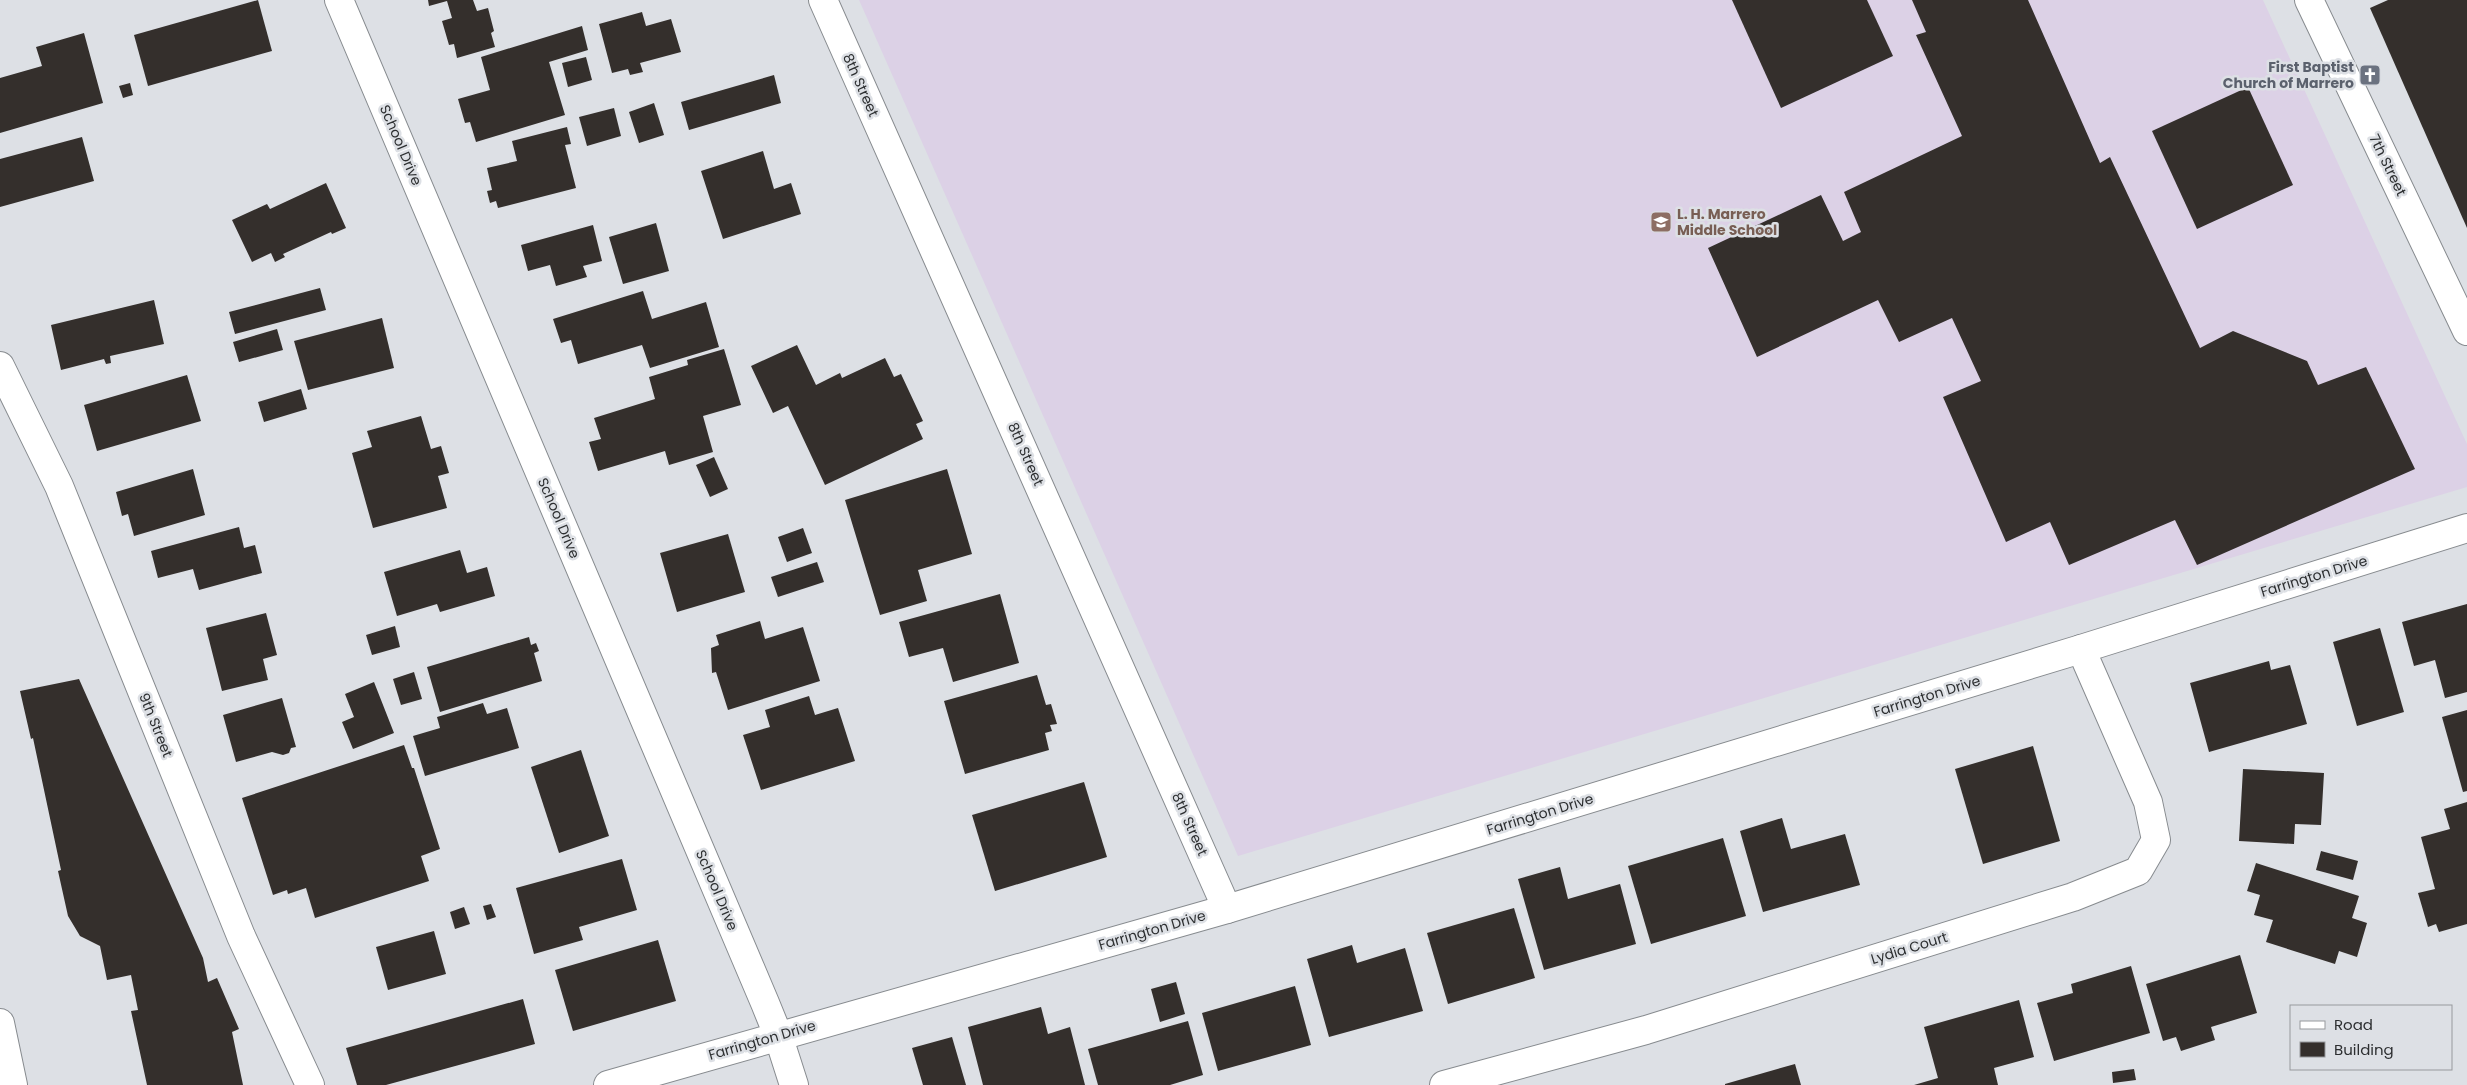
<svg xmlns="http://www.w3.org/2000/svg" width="2467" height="1085" font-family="Poppins,sans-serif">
<rect width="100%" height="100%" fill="#dde0e5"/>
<polygon fill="#dcd1e6" points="859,0 2263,0 2467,444 2467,487 1238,856"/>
<g fill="#342f2c">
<polygon points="258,0 272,51 148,86 134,35"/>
<polygon points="428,0 473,0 477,11 488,8 494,31 491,33 495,47 457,58 454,44 449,45 442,21 452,18 447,1 429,6"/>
<polygon points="1732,0 1867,0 1893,56 1781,108"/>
<polygon points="1912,0 2028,0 2100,163 2110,157 2200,348 2233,331 2307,361 2318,385 2366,367 2415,469 2197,565 2175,520 2069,565 2050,522 2006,542 1943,397 1981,381 1952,318 1899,342 1878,300 1757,357 1708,248 1821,195 1843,241 1861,232 1844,192 1962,136 1916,35 1926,32"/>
<polygon points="2388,0 2467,0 2467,228 2370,8"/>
<polygon points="642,12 646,26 671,19 681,52 640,63 643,72 630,75 628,69 612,73 599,24"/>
<polygon points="582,26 588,50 549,62 565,115 476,142 470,122 465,123 458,99 490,90 481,57"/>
<polygon points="84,33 103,103 0,133 0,78 42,66 36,47"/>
<polygon points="586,57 592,80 568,87 562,63"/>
<polygon points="774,75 781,103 689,130 681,102"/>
<polygon points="130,83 133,95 123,98 119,86"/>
<polygon points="2248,87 2293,185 2197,229 2152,131"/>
<polygon points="654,103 664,135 639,143 629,112"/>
<polygon points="614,108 621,136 587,146 579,117"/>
<polygon points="567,127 571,144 565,145 576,188 498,208 496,201 490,203 487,191 492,190 487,168 517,161 512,141"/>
<polygon points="82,137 94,181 0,207 0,159"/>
<polygon points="763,151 774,189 791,183 801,214 723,239 701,171"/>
<polygon points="326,183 346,228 332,234 331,232 283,254 285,257 275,262 271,253 252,262 232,220 267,204 270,209"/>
<polygon points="656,223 669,271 623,284 609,237"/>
<polygon points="593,225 602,261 583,266 587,277 556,286 550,265 528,271 521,245"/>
<polygon points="320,288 326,310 235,334 229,312"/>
<polygon points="643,291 652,319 706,302 719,347 650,368 642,345 578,364 571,340 561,343 553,319"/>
<polygon points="154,300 164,344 110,356 111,363 106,364 104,359 61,370 51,325"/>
<polygon points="382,318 394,368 308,390 294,341"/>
<polygon points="277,329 283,350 239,362 233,342"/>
<polygon points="797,345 816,385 840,373 842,378 885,358 894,377 901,374 923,421 916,424 923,439 825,485 788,406 773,413 751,366"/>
<polygon points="724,349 741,405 703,416 713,452 669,465 665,451 598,471 589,442 601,439 594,418 655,399 649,377 688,365 687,360"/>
<polygon points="187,375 201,421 97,451 84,405"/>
<polygon points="301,389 307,409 264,422 258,402"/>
<polygon points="421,416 431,449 441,446 449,473 438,476 447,508 373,528 352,453 372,447 367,431"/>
<polygon points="714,457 728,489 710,497 696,465"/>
<polygon points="193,469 205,515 134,536 128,514 122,516 116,492"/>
<polygon points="947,469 972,554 918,570 927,601 880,615 845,500"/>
<polygon points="239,527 244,548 255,545 262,573 199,590 193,569 158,578 151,551"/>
<polygon points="803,528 812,553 787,562 778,537"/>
<polygon points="728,534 745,592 677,612 660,553"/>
<polygon points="460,550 467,573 487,567 495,596 440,612 437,604 397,616 384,572"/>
<polygon points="817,562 824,582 778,597 771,577"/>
<polygon points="1000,594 1019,663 953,682 943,648 909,657 899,622"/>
<polygon points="2467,604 2467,692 2445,698 2435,660 2414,666 2402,622"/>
<polygon points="266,613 277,655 263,659 268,680 222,691 206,628"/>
<polygon points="760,621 765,639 803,627 820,681 728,710 716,672 712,673 711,648 719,645 716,635"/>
<polygon points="395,626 400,647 372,655 366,635"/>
<polygon points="2380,628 2404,712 2357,726 2333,642"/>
<polygon points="529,637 531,645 536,643 539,651 534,653 542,681 440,712 427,667"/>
<polygon points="2269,661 2271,670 2290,665 2307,724 2209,752 2190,683"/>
<polygon points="414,672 422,699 401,705 393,679"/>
<polygon points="1037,675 1046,705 1051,704 1057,724 1050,725 1052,731 1045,733 1049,750 965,774 944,701"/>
<polygon points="79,679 203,958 208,982 217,978 239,1029 232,1032 243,1085 147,1085 131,1011 138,1010 131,975 107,980 100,946 80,936 68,916 58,871 61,870 33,738 31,739 20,691"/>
<polygon points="374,682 394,733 353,749 342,722 354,717 345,694"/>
<polygon points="809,696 815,715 838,708 855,761 761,790 743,735 770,727 765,710"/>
<polygon points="282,698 296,747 291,748 289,753 283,755 272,752 236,762 223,715"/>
<polygon points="483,703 487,714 507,708 519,748 425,776 413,736 440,728 437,717"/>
<polygon points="2467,710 2467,791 2463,792 2442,717"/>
<polygon points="404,745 412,768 414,768 440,849 421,856 429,881 315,918 306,888 288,894 287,890 273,895 242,798"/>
<polygon points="2033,746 2060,841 1983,864 1955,769"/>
<polygon points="581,750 609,836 559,853 531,767"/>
<polygon points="2243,769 2324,773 2321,825 2295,824 2294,844 2239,841"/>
<polygon points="1084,782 1107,857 995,891 972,815"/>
<polygon points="2467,802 2467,924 2439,932 2436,924 2428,927 2418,893 2435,889 2421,837 2450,829 2444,809"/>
<polygon points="1782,818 1791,849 1845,834 1860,885 1763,912 1740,831"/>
<polygon points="1723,838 1746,916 1651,944 1628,866"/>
<polygon points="2321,851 2358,861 2353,880 2316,870"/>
<polygon points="622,859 637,910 579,927 583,940 534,954 516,888"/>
<polygon points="2256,863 2359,896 2352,918 2367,923 2357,957 2339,951 2335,964 2266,942 2273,920 2254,915 2260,895 2247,891"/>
<polygon points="1560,867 1568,899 1620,884 1636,944 1544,970 1518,879"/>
<polygon points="491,904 496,917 487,920 483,906"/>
<polygon points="464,907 470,924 455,929 450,912"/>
<polygon points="1514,908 1535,978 1448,1004 1427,933"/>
<polygon points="434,931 446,974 388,990 376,947"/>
<polygon points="658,940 676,1001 573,1031 555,970"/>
<polygon points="1352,945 1357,963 1405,948 1423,1011 1329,1037 1307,959"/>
<polygon points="2240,955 2257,1013 2211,1027 2215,1040 2181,1051 2176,1037 2163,1041 2146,984"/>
<polygon points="2131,966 2150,1033 2054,1061 2037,1003 2073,993 2071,984"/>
<polygon points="1176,982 1185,1014 1160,1022 1151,989"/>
<polygon points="1295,986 1311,1045 1218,1071 1202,1013"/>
<polygon points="523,999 535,1044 386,1085 357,1085 346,1048"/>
<polygon points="2019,1000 2034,1057 1994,1068 1998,1085 1914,1085 1938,1078 1924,1027"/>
<polygon points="1041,1007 1048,1034 1070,1027 1085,1085 983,1085 968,1027"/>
<polygon points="1188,1021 1203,1075 1170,1085 1098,1085 1088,1049"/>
<polygon points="952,1037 966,1085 923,1085 912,1048"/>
<polygon points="1795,1064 1801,1085 1725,1085 1725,1084"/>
<polygon points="2134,1069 2136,1080 2113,1083 2112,1072"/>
</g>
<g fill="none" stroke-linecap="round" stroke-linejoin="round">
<g stroke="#878b8f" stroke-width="30">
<g id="minor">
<polyline points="339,0 765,1003 778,1035 794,1085"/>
<polyline points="823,0 1227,909"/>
<polyline points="2309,0 2467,331"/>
<polyline points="0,366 59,486 241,936 310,1085"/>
<polyline points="608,1085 1227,909 2081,649 2467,528"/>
<polyline points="1444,1085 1646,1030 2073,897 2138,871 2156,840 2148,802 2081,649"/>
</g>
</g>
<g stroke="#878b8f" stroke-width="30">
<polyline id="major" points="0,1023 13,1085"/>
</g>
<use href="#minor" stroke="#fff" stroke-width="28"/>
<use href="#major" stroke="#fff" stroke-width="28"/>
</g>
<defs>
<g id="church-square" transform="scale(1.125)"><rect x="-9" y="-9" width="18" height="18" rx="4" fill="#6b7280" stroke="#dde0e5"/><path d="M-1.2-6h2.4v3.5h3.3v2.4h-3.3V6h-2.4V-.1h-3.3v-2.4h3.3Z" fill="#fff"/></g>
<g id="school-square" transform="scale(1.125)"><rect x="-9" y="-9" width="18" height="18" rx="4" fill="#8d6e63" stroke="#dde0e5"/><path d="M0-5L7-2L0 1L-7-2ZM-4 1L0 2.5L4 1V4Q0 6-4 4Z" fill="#fff"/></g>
</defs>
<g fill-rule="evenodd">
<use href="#church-square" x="2370" y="75"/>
<use href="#school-square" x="1661" y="222"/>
</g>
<g text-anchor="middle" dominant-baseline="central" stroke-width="5" stroke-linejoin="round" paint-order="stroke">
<g font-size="14" font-weight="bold" fill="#5b616d" stroke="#dde0e5" text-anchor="end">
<text x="2354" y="67">First Baptist<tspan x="2354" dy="16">Church of Marrero</tspan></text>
</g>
<g font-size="14" fill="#2d2f31" stroke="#dde0e5">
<text transform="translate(861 85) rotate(66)">8th Street</text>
<text transform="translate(401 145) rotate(67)">School Drive</text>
<text transform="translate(2388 165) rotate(64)">7th Street</text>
<text transform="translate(1026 454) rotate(66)">8th Street</text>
<text transform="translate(559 518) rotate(67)">School Drive</text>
<text transform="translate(2314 576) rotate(-17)">Farrington Drive</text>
<text transform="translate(1927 696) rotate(-17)">Farrington Drive</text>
<text transform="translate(156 725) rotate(68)">9th Street</text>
<text transform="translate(1540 814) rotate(-17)">Farrington Drive</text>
<text transform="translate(1190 824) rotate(66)">8th Street</text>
<text transform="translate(717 890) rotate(67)">School Drive</text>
<text transform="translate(1152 930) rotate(-16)">Farrington Drive</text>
<text transform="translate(1909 948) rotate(-17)">Lydia Court</text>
<text transform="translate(762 1040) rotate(-16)">Farrington Drive</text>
</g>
<g font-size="14" font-weight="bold" fill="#785e54" stroke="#dde0e5" text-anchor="start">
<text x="1677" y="214">L. H. Marrero<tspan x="1677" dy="16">Middle School</tspan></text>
</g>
</g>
<rect x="2290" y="1005" width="162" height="65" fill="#dde0e5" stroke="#97999d"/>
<rect x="2300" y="1021" width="25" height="8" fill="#ffffff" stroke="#97999d"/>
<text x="2334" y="1030" font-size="15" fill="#2d2f31">Road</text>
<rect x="2300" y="1042" width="25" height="15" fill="#342f2c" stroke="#97999d"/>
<text x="2334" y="1055" font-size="15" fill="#2d2f31">Building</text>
</svg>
